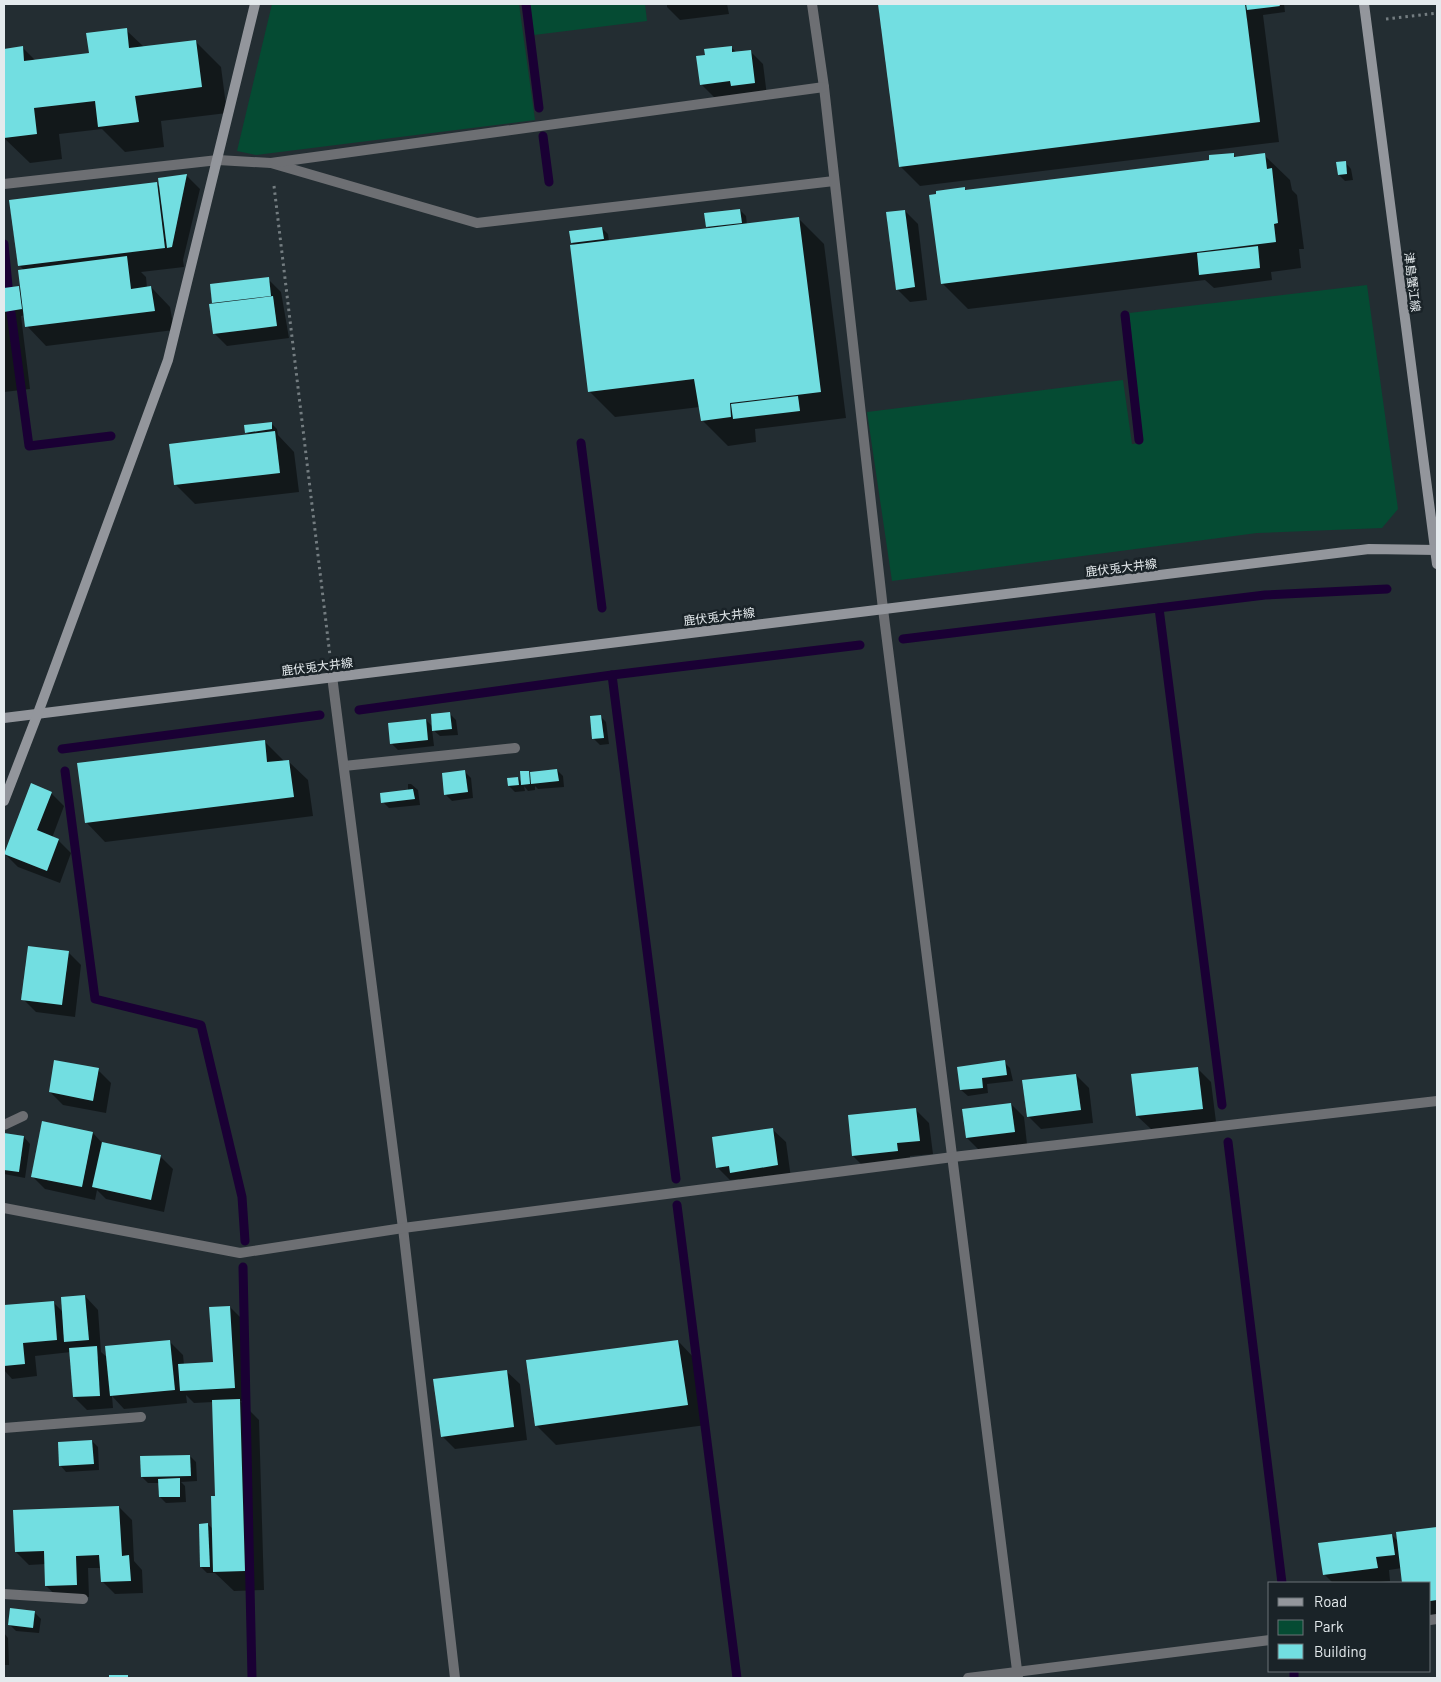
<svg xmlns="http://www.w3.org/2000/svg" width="1441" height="1682" font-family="Barlow,'Noto Sans JP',sans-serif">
<rect width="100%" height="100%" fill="#232d32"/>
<g fill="#054b33">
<polygon points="272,4 519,4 535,120 256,155 237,151"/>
<polygon points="530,4 645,4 647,21 534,35"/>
<polygon points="1367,285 1398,509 1382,528 1257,533 892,581 867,412 1123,380 1132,444 1143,443 1129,313"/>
</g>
<g fill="#0007">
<polygon points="667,4 727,4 729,14 680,20 667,7"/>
<polygon points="880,4 1284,4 1285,12 1263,15 1279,142 920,186 900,166"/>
<polygon points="126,30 144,47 195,41 221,67 227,113 161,121 164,147 125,152 102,129 59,134 62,159 30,163 4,138 4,50 22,47 36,61 90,54"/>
<polygon points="731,47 737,53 750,51 763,64 767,96 714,97 701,84"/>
<polygon points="1233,154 1237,158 1264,155 1290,180 1292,190 1297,195 1304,249 1299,249 1301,268 1271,272 1272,280 1214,288 1205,280 968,309 942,283 964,188 967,191 1211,161"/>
<polygon points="1345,162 1351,169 1353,180 1345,181 1339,175"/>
<polygon points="187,176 200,189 183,260 184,267 141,272 146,277 147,288 151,287 170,307 174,330 46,346 27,326 25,315 21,316 30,389 4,392 4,289 19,287 22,290 24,270 19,265 156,183 160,187 159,179"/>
<polygon points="740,210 746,216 747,225 799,219 824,244 846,418 755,429 756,442 728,446 702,420 700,407 615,417 590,392 575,246 572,243 602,228 608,234 609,241 710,229 707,226"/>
<polygon points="905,211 918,224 927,300 910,302 897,289"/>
<polygon points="268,279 281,292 289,338 227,346 214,333 216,305 213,302"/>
<polygon points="271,423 277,429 278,435 294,452 299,492 195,504 176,485 170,445 249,435 246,432"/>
<polygon points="450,714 456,720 458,735 440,736 432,729 434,746 398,750 392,744 426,720 433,727"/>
<polygon points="600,716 606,722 609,744 600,745 594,739"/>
<polygon points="264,741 284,761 288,761 308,780 313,816 105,842 86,822"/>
<polygon points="557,770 563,776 564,787 538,789 535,786 535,790 528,791 524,786 525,791 515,792 509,786 518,778 522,782 528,772 532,776"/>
<polygon points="465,772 471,778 473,798 452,801 445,794"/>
<polygon points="408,784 411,784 418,790 420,805 389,808 383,802 408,791"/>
<polygon points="51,793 64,806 52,838 58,840 71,853 60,883 18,867 5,854"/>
<polygon points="68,952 81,965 75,1017 36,1012 23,999"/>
<polygon points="1004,1062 1010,1068 1013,1081 987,1084 988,1093 968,1096 961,1090"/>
<polygon points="1198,1069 1211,1082 1216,1122 1151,1129 1137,1116"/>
<polygon points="98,1070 111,1083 106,1113 63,1105 50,1092"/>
<polygon points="1076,1075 1089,1088 1093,1123 1041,1129 1028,1116"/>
<polygon points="1011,1104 1024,1117 1027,1144 980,1151 967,1138"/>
<polygon points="916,1110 929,1123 933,1154 910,1156 910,1164 866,1169 853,1156"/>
<polygon points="772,1129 786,1142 791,1178 744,1185 739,1179 730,1180 717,1167"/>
<polygon points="93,1133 103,1144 160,1156 173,1169 164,1212 106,1199 97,1190 95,1200 45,1189 32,1176"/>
<polygon points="4,1134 24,1137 30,1144 25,1178 4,1174"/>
<polygon points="85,1296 98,1310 101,1352 108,1358 170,1342 183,1355 184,1365 214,1363 230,1307 243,1320 248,1401 240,1401 259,1420 264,1590 234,1591 215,1573 207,1573 201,1567 208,1524 213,1529 216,1497 213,1402 194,1403 186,1395 187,1403 124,1409 112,1396 113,1408 87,1410 74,1397 71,1352 35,1356 37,1376 12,1379 4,1370 4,1306 53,1302 63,1312"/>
<polygon points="678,1341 697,1361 706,1425 556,1445 536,1425"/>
<polygon points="506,1371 520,1384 527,1440 455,1449 442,1436"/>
<polygon points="92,1441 98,1447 99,1470 66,1472 60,1465"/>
<polygon points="190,1456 196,1462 197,1481 181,1482 185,1486 186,1502 166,1503 160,1497 160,1483 148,1483 142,1477"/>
<polygon points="119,1507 132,1520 134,1561 142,1570 143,1593 115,1594 102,1581 101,1568 88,1568 89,1597 60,1599 46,1586 46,1564 29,1565 16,1552"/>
<polygon points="1437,1528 1437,1615 1430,1616 1430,1583 1403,1583 1402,1568 1389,1570 1390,1581 1369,1583 1333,1583 1324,1574 1392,1535 1398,1541 1397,1533"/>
<polygon points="11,1610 35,1613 41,1619 39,1633 16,1631 9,1624"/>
<polygon points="4,1633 8,1638 9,1665 4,1665"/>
</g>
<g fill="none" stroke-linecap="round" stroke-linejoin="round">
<g stroke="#1a0034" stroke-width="9">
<polyline points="526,4 539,108"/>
<polyline points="543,136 549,182"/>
<polyline points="4,244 8,286"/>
<polyline points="11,313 29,446 111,436"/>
<polyline points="1125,315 1139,440"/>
<polyline points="581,443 602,608"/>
<polyline points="1159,608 1222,1105"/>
<polyline points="903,639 1265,595 1387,589"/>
<polyline points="612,675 676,1179"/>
<polyline points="359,710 612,675 860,645"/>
<polyline points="62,749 320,715"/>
<polyline points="65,771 95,999 201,1025 242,1197 245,1241"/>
<polyline points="1228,1142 1282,1583"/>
<polyline points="677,1205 737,1678"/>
<polyline points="243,1267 252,1678"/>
<polyline points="1294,1671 1294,1678"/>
</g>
</g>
<g fill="#72dee1">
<polygon points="878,4 1245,4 1260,122 899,167"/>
<polygon points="1246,4 1279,4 1280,6 1247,10"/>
<polygon points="127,28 129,48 196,40 202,87 135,96 139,122 98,127 95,101 34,108 37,134 4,138 4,49 23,46 24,61 89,53 86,33"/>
<polygon points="732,46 732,52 751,50 755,83 731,86 730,81 700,85 696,56 705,55 704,49"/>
<polygon points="1234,153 1234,157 1265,153 1267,169 1272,168 1278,223 1274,224 1276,242 941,284 929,195 936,194 936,191 965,187 965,190 1209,160 1209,155"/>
<polygon points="1346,161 1347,174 1338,175 1336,162"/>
<polygon points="187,174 172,247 167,248 158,178"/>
<polygon points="157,182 165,248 18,266 9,200"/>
<polygon points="740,209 742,223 706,227 704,213"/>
<polygon points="905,210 915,287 896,290 886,212"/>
<polygon points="799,217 821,392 730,403 731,417 701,421 694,379 588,392 570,245"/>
<polygon points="602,227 604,239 571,243 569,231"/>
<polygon points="1258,246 1260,268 1199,275 1197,253"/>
<polygon points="127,256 131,289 151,286 155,311 25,327 18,270"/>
<polygon points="269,277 271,296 212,303 210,284"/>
<polygon points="19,286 22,309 4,312 4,288"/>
<polygon points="273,296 277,326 213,334 209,304"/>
<polygon points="798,396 800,411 733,419 731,404"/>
<polygon points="272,422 272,429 245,433 244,425"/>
<polygon points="275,431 280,473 174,485 169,444"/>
<polygon points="450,712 452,729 432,731 431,714"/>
<polygon points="601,715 604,738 592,739 590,716"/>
<polygon points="426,719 428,740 390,744 388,723"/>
<polygon points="265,740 267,762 289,760 294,797 85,823 77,763"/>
<polygon points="557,769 559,781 531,784 530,772"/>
<polygon points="465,770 468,792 444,795 442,773"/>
<polygon points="520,771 529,771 530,784 521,785"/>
<polygon points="518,777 519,785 508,786 507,778"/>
<polygon points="31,783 52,792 37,830 59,839 47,871 4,854"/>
<polygon points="413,789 415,799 381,803 380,793"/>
<polygon points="28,946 69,951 62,1005 21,1000"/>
<polygon points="54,1060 99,1068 93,1101 49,1092"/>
<polygon points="1005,1060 1007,1075 982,1078 983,1088 960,1090 957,1067"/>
<polygon points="1198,1067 1203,1109 1136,1116 1131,1074"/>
<polygon points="1076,1074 1081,1110 1027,1117 1022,1080"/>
<polygon points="1011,1103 1015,1132 966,1138 962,1109"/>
<polygon points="916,1108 920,1141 897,1143 898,1151 852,1156 848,1115"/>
<polygon points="42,1121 93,1132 82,1187 31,1177"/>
<polygon points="773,1128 778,1165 730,1173 729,1166 716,1168 712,1137"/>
<polygon points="4,1133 24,1136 19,1172 4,1170"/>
<polygon points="102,1142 161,1155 151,1200 92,1187"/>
<polygon points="85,1295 89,1340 64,1342 61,1297"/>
<polygon points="54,1301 57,1340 23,1343 25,1364 4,1366 4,1305"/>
<polygon points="230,1306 235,1388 180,1391 178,1364 213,1362 209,1307"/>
<polygon points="170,1340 175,1390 110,1396 105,1346"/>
<polygon points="678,1340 688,1405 535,1426 526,1360"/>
<polygon points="97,1346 100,1396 73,1397 69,1348"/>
<polygon points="507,1370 514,1427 441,1437 433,1379"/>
<polygon points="240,1399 245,1571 213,1572 211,1496 215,1496 212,1400"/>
<polygon points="92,1440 94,1464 59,1466 58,1442"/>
<polygon points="190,1455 191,1476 141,1477 140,1456"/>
<polygon points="180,1478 180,1497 159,1497 158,1479"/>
<polygon points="119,1506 122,1556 129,1555 131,1581 101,1582 99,1555 76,1556 77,1585 45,1586 44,1551 15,1552 13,1510"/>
<polygon points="208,1523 210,1567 200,1567 199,1524"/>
<polygon points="1437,1527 1437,1600 1430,1601 1430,1583 1402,1583 1396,1532"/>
<polygon points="1392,1534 1395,1555 1376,1557 1378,1568 1323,1575 1318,1543"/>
<polygon points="10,1608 35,1611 33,1628 8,1625"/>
<rect x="109" y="1675" width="19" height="3"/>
</g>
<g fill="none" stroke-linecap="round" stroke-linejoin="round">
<g stroke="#747d81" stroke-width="3" stroke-dasharray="2.5 4" stroke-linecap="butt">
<polyline points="1386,19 1437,13"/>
<polyline points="274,186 330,656"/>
</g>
<g stroke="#6d6f73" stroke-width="10">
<polyline points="271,163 477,223 834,181"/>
<polyline points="344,766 515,748"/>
<polyline points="4,1428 141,1417"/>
<polyline points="4,1594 83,1599"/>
</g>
<g stroke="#6d6f73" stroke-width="10">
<polyline points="812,4 824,87 883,609 1018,1678"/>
<polyline points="4,184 218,160 271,163 824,87"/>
<polyline points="332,676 403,1228 455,1678"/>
<polyline points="4,1125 23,1116"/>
<polyline points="4,1208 240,1253 403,1228 953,1157 1437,1101"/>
<polyline points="1430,1620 1437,1619"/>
<polyline points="968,1678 1270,1640"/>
</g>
<g stroke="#93969c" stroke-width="10">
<polyline points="1364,4 1437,564"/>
<polyline points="4,718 1369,549 1437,550"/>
<polyline points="4,801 38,713 168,360 255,4"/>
</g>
</g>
<g text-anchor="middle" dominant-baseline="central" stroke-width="5" stroke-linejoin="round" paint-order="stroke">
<g font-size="12" fill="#e4eaed" stroke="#1a2328">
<text transform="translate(1413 282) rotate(83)">津島蟹江線</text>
<text transform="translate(1121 567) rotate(-7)">鹿伏兎大井線</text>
<text transform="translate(719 616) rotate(-7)">鹿伏兎大井線</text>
<text transform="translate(317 666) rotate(-7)">鹿伏兎大井線</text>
</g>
</g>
<rect width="1441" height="1682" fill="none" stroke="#e4eaed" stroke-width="10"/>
<rect x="1268" y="1582" width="162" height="90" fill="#1a2328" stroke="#6b7377"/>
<rect x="1278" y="1598" width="25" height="8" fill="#93969c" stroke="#6b7377"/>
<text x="1314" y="1607" font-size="15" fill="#e4eaed">Road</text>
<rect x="1278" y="1620" width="25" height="15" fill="#054b33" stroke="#6b7377"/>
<text x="1314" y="1632" font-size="15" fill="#e4eaed">Park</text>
<rect x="1278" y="1644" width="25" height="15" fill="#72dee1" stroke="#6b7377"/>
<text x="1314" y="1657" font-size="15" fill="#e4eaed">Building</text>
</svg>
